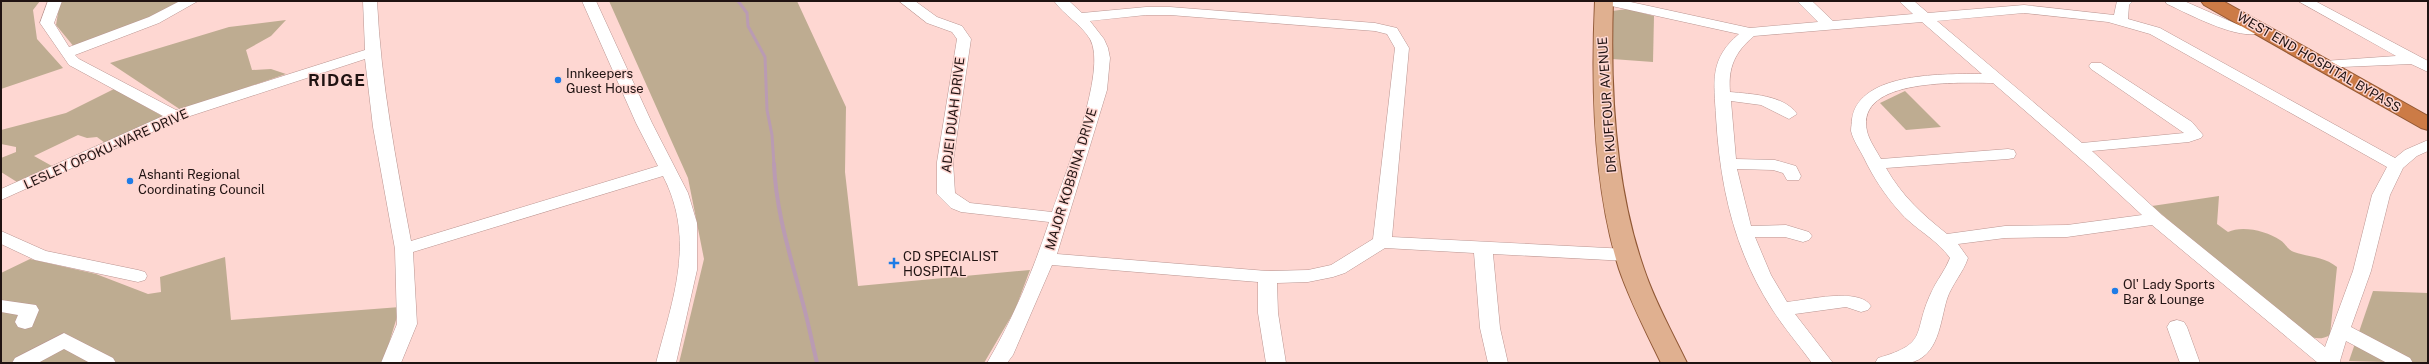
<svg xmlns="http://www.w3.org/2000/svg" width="2429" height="364" font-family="'Public Sans',sans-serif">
<rect width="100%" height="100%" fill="#fed7d2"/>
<g fill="#beac91">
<polygon points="1,1 40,1 33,10 37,39 63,68 1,89"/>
<polygon points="60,1 181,1 148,20 75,48 56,25"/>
<polygon points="609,1 797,1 846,107 845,172 858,286 1030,270 1015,310 984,363 679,363 704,259 688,178"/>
<polygon points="1627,9 1654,16 1653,62 1612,59 1612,11"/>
<polygon points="286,20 271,36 246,50 252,70 271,69 286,74 181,110 110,63 229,27"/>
<polygon points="114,89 164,117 105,143 97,137 87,138 78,135 34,156 52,166 17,182 1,172 1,158 16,152 16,147 1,144 1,130 66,113"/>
<polygon points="1905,91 1941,127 1906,130 1880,103"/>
<path d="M2219,196L2217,224L2228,232C2242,225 2267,231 2280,240C2285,243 2288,250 2294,252C2309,257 2325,257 2337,267L2330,335C2317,343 2306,335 2295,328L2152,206Z"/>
<polygon points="225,257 231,320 400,307 383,363 1,363 1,273 30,259 96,274 148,294 161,292 160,277"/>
<polygon points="2373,291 2428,293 2428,363 2349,361"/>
</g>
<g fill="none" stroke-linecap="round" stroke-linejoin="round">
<polyline stroke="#ba9bb3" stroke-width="3" points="738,1 747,13 748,26 765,57 767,110 772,135 774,165"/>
<path stroke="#ba9bb3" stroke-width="4" d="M774,164C776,212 790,254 802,300C808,321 812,342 817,363"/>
<g stroke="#ba9591" stroke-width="1">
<g id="minor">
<path d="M48,1H62L54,23L69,47L149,17L180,1H198L159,23L75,55L79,59L176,110L365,50L363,1H377C381,83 396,161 411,241L658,166L636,123L582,1H596L652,123L688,193L697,223V270L676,363H656C673,298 696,240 663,176L413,252L417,324L401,363H381L397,324L395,249L373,127L365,59L181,119L1,200V189L163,116L69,65L40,23Z"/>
<path d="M899,1H915L937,17L962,26L971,39L953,162L955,193L970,203L1052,212C1064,176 1108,70 1090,39C1081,24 1064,15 1054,1H1069L1082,13L1146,7H1170L1375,23L1397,28L1409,48L1392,237L1627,249L1633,251L1636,255L1633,259L1627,261L1493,254L1500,328L1508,363H1488L1480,328L1474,253L1385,248L1345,273L1333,277L1308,282L1277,283L1278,313L1286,363H1266L1258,313V282L1052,265L1013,355L1007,363H987C1013,319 1033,271 1049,222L961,212L951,208L937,194V162L957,39L952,32L927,23ZM1146,15H1170L1375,31L1387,34L1395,48L1373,239L1331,265L1308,270L1267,271L1057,254L1107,90L1110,58L1108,48L1104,39L1090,21Z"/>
<path d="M1600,1H1626L1750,28L1818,22L1797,1H1812L1833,21L1913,14L1899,1H1914L1928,13L2024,5L2114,15L2117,1H2133L2129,5L2128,19L2160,28L2395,158L2405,150L2428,140V151L2417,156L2403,168L2390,195L2371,271L2351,327L2410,358L2413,363H2387L2346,341L2340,361L2341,363H2318L2152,225L2067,237L2005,238L1958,244L1968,258C1963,273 1952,284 1947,299C1940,322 1939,357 1909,363C1898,364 1886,363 1875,363L1878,358C1930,343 1912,333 1931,293C1936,281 1945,271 1950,258C1937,239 1914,229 1899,211C1885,195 1873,177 1864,158C1860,150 1853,140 1851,131C1851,127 1852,122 1852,119C1859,71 1947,74 1982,74L1922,22L1754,36C1735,52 1728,67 1730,92C1751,94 1784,95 1797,114L1789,119L1761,105L1731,101L1736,159L1775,160L1796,166L1801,176L1799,180H1787L1783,173L1773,170L1737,169L1751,226L1786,225L1809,232L1812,236L1809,240L1803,242L1785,237H1755L1771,275L1787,302C1807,300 1859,287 1871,306L1868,310L1861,312L1846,307L1795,314L1833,363H1812C1799,345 1784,328 1772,309C1734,250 1720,186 1716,117C1714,82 1709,59 1739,34L1607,5ZM2024,13L2108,22L2150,34L2387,167L2372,195L2353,271L2325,347L2162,215L2092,151L2189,142L2201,138L2203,135L2192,122L2101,63H2091L2089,66L2091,69L2184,133L2082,143L1937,21ZM1993,83L2091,168L2142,215L2067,225L2005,226L1947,234C1922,214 1902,196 1886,168L2008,159L2014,158L2016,154L2014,150L2008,149L1881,159C1876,150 1869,140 1867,131C1855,77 1962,83 1993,83Z"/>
<path d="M2165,1H2184L2241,26L2259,24L2266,28C2252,49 2185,12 2167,4Z"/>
<polygon points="2298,1 2315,1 2428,61 2428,72 2411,64 2319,68 2317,65 2324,61 2396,56"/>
<polygon points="1,231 46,251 138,270 145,272 147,276 145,280 138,282 35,260 1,244"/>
<polygon points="1,300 36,305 39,310 32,327 25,329 18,327 15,322 18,315 1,312"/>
<polygon points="2177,320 2184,322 2187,327 2200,363 2180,363 2167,327 2170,322"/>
<polygon points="64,333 113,358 116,363 90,363 64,349 38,363 12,363 15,358"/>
</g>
</g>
<g stroke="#905734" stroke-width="2">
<path id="major" d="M1595,1H1613C1610,88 1615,186 1644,269C1655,302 1672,332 1687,363H1661C1646,332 1630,301 1619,269C1593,186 1591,88 1595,1Z"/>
</g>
<g stroke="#905734" stroke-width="2">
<polygon id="highway" points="2201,1 2223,1 2428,116 2428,130 2421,128 2204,5"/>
</g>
<use href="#minor" fill="#fff" fill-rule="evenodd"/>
<use href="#major" fill="#e0b090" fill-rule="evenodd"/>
<use href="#highway" fill="#cc7b46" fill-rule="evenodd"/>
</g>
<g fill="#1f7ce6" stroke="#fed7d2" stroke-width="1.5">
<circle cx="558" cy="80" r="4"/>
<circle cx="130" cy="181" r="4"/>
<path d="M892 257h4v4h4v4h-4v4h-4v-4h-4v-4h4z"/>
<circle cx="2115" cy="291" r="4"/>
</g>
<g text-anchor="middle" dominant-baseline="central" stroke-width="3" stroke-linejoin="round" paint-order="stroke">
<g font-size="13" fill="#201312" stroke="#fed7d2">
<text transform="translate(2319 62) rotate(30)">WEST END HOSPITAL BYPASS</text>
<text transform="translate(1607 105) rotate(-94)">DR KUFFOUR AVENUE</text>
<text transform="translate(953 115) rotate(-83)">ADJEI DUAH DRIVE</text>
<text transform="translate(106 149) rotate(-24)">LESLEY OPOKU-WARE DRIVE</text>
<text transform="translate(1071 179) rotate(-73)">MAJOR KOBBINA DRIVE</text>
</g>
<g font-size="13" fill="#201312" stroke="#fed7d2" text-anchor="start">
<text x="566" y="73">Innkeepers<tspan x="566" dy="15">Guest House</tspan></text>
<text x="138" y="174">Ashanti Regional<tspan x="138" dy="15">Coordinating Council</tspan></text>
<text x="903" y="256">CD SPECIALIST<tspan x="903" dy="15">HOSPITAL</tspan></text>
<text x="2123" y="284">Ol' Lady Sports<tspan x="2123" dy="15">Bar &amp; Lounge</tspan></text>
</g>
<g font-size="17" font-weight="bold" letter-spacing="1" fill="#201312" stroke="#fed7d2">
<text x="337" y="80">RIDGE</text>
</g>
</g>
<rect width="2429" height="364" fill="none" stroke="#201312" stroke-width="4"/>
</svg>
